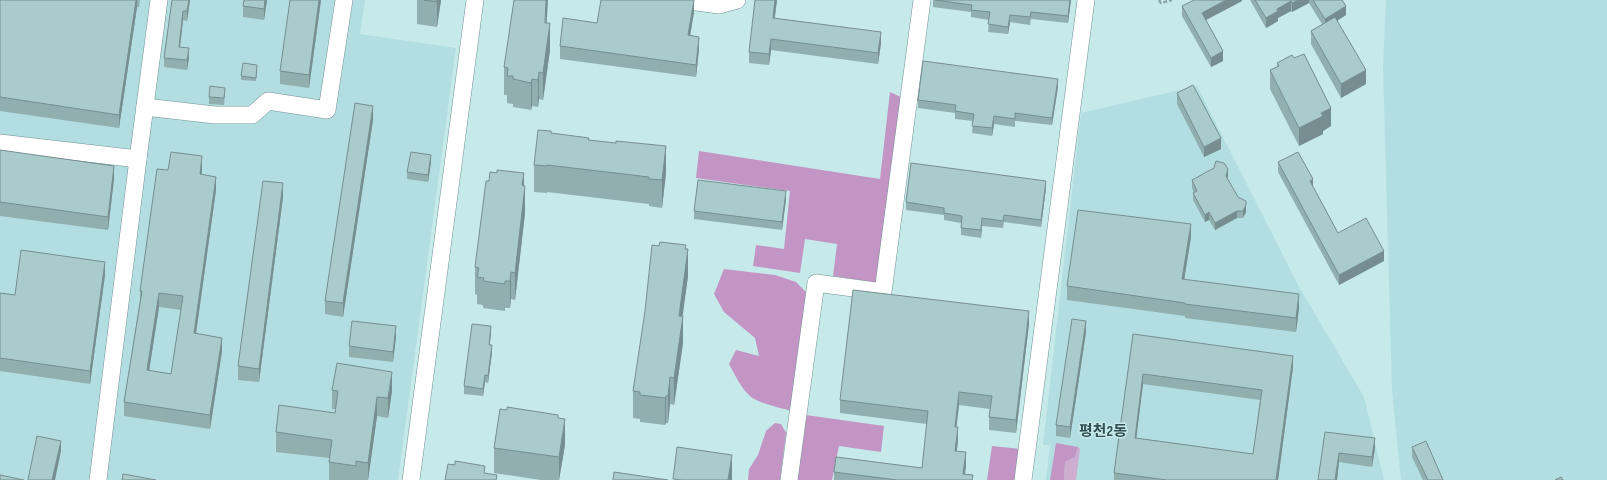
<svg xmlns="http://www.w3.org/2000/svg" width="1607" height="480" font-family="'Sofia Sans Condensed','Noto Sans KR',sans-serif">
<rect width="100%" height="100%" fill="#c6e9ea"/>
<g fill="#b2dee1">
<polygon points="0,0 365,0 360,34 456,48 398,480 0,480"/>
<polygon points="1386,0 1607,0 1607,480 1401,480 1392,390 1383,66"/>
<polygon points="1197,86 1298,285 1364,397 1384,480 1046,480 1050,445 1043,445 1081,113"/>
</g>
<polygon fill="#cdadd0" points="1078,447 1080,449 1076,480 1064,480 1065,462 1075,457"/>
<g fill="#c295c5">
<polygon points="890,92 903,98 880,283 833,276 837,244 805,239 800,273 753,266 756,245 784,249 790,191 696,178 699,151 880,179"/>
<path d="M724,269L775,275L796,282L806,292L792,411C781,408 757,403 750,396C741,388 735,375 729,364L736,350L759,356L755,338L724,312L714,294Z"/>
<polygon points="806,415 884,426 881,452 839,446 832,480 797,480"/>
<polygon points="775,423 781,424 786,433 780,480 748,480 749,469 758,455 766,431"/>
<polygon points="1056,443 1078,447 1075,457 1065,462 1064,480 1050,480"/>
<polygon points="992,446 1021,449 1017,480 987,480"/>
</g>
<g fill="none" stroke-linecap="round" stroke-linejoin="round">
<g stroke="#729294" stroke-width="18">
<g id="minor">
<polyline points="682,0 719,5 737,0"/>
<polyline points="145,107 215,115 252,115 268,101 327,110 344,0"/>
<polyline points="0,143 138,159 159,0"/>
<polyline points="98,480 138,159"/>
<polyline points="411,480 475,0"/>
<polyline points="789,480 816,283 883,292 922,0"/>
<polyline points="1023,480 1086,0"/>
</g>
</g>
<polyline stroke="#8ca6a7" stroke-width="2.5" stroke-dasharray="4 2" stroke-linecap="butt" points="1159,0 1161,3 1172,0"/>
<use href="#minor" stroke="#fff" stroke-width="17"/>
</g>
<g fill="#91afaf" fill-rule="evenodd">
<polygon points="0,0 140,0 139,7 137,7 119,128 0,111"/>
<polygon points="172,0 190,0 187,21 183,20 180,47 189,58 187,70 164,67 164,58"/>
<polygon points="267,0 264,20 243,17 243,6"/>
<polygon points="321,0 309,88 280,84 280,71"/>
<polygon points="417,0 441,0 437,27 417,24"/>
<polygon points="755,0 777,0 775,18 881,43 878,64 771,50 769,65 749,63 749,52"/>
<polygon points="933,0 1071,0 1068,23 1031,19 1030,25 1010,22 1008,34 988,32 989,20 971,17 971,12 933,7"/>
<polygon points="1242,0 1242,1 1206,20 1223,61 1211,67 1182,16 1182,6"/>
<polygon points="1250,0 1342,0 1346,15 1337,21 1366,84 1341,98 1311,44 1311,31 1322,24 1309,3 1292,12 1291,11 1278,18 1278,21 1266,28"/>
<polygon points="694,12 690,36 699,49 696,77 560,59 560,46 597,23"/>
<polygon points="546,23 550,50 543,100 539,99 538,107 532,106 531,110 513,107 513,104 507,103 507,95 504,95 504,67"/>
<polygon points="1277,63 1331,126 1323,131 1323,134 1299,146 1270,89 1270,70 1277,67"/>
<polygon points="257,69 256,81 241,80 241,76"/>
<polygon points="1058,87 1052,125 1015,121 1015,127 994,124 992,136 972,133 973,121 955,119 955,113 918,108 918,100"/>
<polygon points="1177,93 1221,149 1204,157 1177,104"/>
<polygon points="225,95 224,105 209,104 209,97"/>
<polygon points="373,120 343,317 325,314 325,301"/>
<polygon points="551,133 589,140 666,173 662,208 649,206 649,204 547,192 547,193 534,192 534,165"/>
<polygon points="0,150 114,179 108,230 0,216"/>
<polygon points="431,162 428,182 407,179 407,172"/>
<polygon points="1278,162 1313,187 1338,233 1384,261 1339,285 1278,172"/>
<path d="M168,170H202V175L216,190L196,334L222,351L210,429L124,416V402L140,300V291ZM159,307L181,310L171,374L149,371Z"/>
<polygon points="1228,176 1227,178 1246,212 1243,218 1237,218 1215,230 1209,220 1205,222 1193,200 1193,193 1194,193 1192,188 1192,180"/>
<polygon points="524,185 525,213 515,300 511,299 510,308 505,308 505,311 483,308 483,305 477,304 477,295 475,294 475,267"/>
<polygon points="1046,188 1041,227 1004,222 1003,228 982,226 981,238 961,235 961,223 944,220 944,215 906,210 906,202"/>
<polygon points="283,197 259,382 238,380 238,366"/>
<polygon points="786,199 782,230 694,219 694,211"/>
<polygon points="1191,237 1184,280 1299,308 1296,332 1185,318 1185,316 1067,300 1067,286"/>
<polygon points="659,246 686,249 688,276 682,316 683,343 674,405 670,404 668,423 666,423 665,425 640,422 640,419 633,418 633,391"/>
<polygon points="105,275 90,384 0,371 0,293 15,295"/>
<polygon points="1029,324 1016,433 989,430 989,417 990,409 959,405 956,427 958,440 957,451 966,465 965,474 973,480 834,480 834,472 922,468 927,424 840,413 840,400"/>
<polygon points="1086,332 1070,438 1056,436 1056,425"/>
<polygon points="491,333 489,345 492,352 488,383 485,382 483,396 464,394 464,386"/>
<path d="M1133,334L1293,367L1278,480H1114V473ZM1143,384L1260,400L1253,454L1136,438Z"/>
<polygon points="396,337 393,362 349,357 349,346"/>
<polygon points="332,390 392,391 388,418 377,416 368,480 329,480 329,458 276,452 276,432 335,413 336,409 332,409"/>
<polygon points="558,418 565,445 559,480 541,480 494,473 494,448"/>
<polygon points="1325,432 1375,448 1372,467 1339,462 1337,480 1318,480"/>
<polygon points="1412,447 1443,480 1423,480 1412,457"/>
</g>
<g fill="#768e8f">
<polygon points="136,0 137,0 137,7 119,128 119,115"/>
<polygon points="189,0 190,0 187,21 187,11"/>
<polygon points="265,0 267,0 264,20 264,9"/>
<polygon points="319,0 321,0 309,88 309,75"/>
<polygon points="437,0 441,0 437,27"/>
<polygon points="546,0 548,0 545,50 545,23"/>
<polygon points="694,0 694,12 688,48 688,35"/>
<polygon points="775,0 777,0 773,28 773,18"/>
<polygon points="1070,0 1071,0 1068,23 1068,16"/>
<polygon points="1226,0 1242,0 1242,1 1202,22 1202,13"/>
<polygon points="1298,0 1309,0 1309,3 1292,12 1292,3"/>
<polygon points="1291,1 1291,11 1278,18 1278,21 1266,28 1266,18 1277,9"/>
<polygon points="1346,6 1346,15 1325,28 1325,19"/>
<polygon points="183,11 183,20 179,56 179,47"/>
<polygon points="1010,15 1010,22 1008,34 1008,27"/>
<polygon points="550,23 550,50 543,100 543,73"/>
<polygon points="881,32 881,43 878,64 878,53"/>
<polygon points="699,37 699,49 696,77 696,65"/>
<polygon points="771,39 771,50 769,65 769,54"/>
<polygon points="189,48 189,58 187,70 187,60"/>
<polygon points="1223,51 1223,61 1211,67 1211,58"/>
<polygon points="1366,70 1366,84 1341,98 1341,84"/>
<polygon points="539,72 539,99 538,107 538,80"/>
<polygon points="532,79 532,106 531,110 531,83"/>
<polygon points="1058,79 1058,87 1052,125 1052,118"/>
<polygon points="373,106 373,120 343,317 343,303"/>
<polygon points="1331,108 1331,126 1323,131 1323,134 1299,146 1299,128 1321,113"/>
<polygon points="994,116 994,124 992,136 992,128"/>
<polygon points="1221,138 1221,149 1204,157 1204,147"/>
<polygon points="666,146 666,173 662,208 662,180"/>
<polygon points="431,155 431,162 428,182 428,175"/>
<polygon points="202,156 202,170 200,188 200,174"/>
<polygon points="114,166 114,179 108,230 108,217"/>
<polygon points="1228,169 1228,176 1226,183 1226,176"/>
<polygon points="524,173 524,200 522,185"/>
<polygon points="216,177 216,190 194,347 194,333"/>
<polygon points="1313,179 1313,189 1310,181"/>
<polygon points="1046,181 1046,188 1041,227 1041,220"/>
<polygon points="283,183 283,197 259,382 259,369"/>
<polygon points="525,186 525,213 515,300 515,273"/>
<polygon points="786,191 786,199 782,230 782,222"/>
<polygon points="1246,205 1246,212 1243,218 1243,211"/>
<polygon points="1237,211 1237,218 1215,230 1215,223"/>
<polygon points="1209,212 1209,220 1205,222 1205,215"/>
<polygon points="982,218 982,226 981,238 981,230"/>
<polygon points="1191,224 1191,237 1182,293 1182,279"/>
<polygon points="686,245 686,263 688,249 688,276 679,343 679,316"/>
<polygon points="1384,251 1384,261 1339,285 1339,275"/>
<polygon points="105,262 105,275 90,384 90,371"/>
<polygon points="511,272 511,299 510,308 510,281"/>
<polygon points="159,293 159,307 147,384 147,370"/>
<polygon points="1299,294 1299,308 1296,332 1296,318"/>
<polygon points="1029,311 1029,324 1016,433 1016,420"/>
<polygon points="683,316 683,343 674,405 674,378"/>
<polygon points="1086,321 1086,332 1070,438 1070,427"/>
<polygon points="396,326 396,337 393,362 393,352"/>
<polygon points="491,326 491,333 489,352 489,345"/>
<polygon points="222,338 222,351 210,429 210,415"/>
<polygon points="492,345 492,352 488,383 488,376"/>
<polygon points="1293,356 1293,367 1278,480 1276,480"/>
<polygon points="392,372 392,391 388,418 388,398"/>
<polygon points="1143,374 1143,384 1135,449 1135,438"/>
<polygon points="485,375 485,382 483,396 483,389"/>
<polygon points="670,377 670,404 668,423 668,396"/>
<polygon points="959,392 959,405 955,440 955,427"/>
<polygon points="666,396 666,423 665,425 665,398"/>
<polygon points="377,397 377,416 368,480 368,463"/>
<polygon points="565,419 565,445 559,480 559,457"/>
<polygon points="958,427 958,440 955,464 955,451"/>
<polygon points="1375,438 1375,448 1372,467 1372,457"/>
<polygon points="61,441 61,451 55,480 52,480"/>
<polygon points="966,452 966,465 964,480 963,474"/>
<polygon points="1339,453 1339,462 1337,480 1335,480"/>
<polygon points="732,455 732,480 728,480"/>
</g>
<g fill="#a9cbcc" stroke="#768e8f" fill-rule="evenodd">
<polygon points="0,0 136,0 119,115 0,97"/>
<polygon points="172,0 189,0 187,11 183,11 179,47 189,48 187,60 164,58"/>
<polygon points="244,0 265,0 264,9 243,6"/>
<polygon points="290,0 319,0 309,75 280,71"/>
<polygon points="424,0 437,0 437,2"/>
<polygon points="514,0 546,0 545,23 550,23 543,73 539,72 538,80 532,79 531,83 513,79 513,76 507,76 508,68 504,67"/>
<polygon points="601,0 694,0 688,35 699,37 696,65 560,46 563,18 597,23"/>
<polygon points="755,0 775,0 773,18 881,32 878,53 771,39 769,54 749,52"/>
<polygon points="935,0 1070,0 1068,16 1031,12 1030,17 1010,15 1008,27 988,24 990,12 971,10 972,5"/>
<polygon points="1194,0 1226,0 1202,13 1223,51 1211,58 1182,6"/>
<polygon points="1255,0 1298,0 1292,3 1291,1 1277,9 1278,11 1266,18"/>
<polygon points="1313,0 1342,0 1346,6 1325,19"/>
<polygon points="1335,17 1366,70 1341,84 1311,31"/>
<polygon points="1304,54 1331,108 1321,113 1323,116 1299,128 1270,70 1279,66 1277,63 1292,55 1294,58"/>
<polygon points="923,61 1058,79 1052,118 1015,113 1015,119 994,116 992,128 972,126 974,114 955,111 956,105 918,100"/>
<polygon points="243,63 257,65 256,78 241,76"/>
<polygon points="1193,85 1221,138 1204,147 1177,93"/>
<polygon points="210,86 225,88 224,98 209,97"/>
<polygon points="355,103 373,106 343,303 325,301"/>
<polygon points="538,130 551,131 551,133 589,138 588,140 616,143 616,141 666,146 662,180 649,179 649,177 547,165 547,166 534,165"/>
<polygon points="0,150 114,166 108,217 0,202"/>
<path d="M171,152L202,156L200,174L216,177L194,333L222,338L210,415L124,402L142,291H140L157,169L168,170ZM159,293L183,296L171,374L147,370Z"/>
<polygon points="411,152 431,155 428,175 407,172"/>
<polygon points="1298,152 1313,179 1310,181 1338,233 1366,218 1384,251 1339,275 1278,162"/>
<polygon points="1216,161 1224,163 1228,169 1226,176 1238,197 1246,201 1246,205 1243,211 1237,211 1215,223 1209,212 1205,215 1193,193 1197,191 1192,180 1214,168"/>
<polygon points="911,163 1046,181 1041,220 1004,215 1003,221 982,218 981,230 961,228 962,216 944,213 944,208 906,202"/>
<polygon points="497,170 524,173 522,185 525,186 515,273 511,272 510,281 505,281 505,284 483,281 484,278 477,277 479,268 475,267 486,181 489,181 490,172 497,173"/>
<polygon points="698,180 786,191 782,222 694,211"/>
<polygon points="263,181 283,183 259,369 238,366"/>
<polygon points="1078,210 1191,224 1182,279 1299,294 1296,318 1185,304 1185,303 1067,286"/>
<polygon points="660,242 686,245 685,249 688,249 679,316 683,316 674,378 670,377 668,396 666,396 665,398 640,395 640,392 633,391 645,311 652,245 659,246"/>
<polygon points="21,250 105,262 90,371 0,358 0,293 15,295"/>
<polygon points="853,290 1029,311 1016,420 989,417 992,396 959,392 955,427 958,427 955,451 966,452 963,474 973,475 972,480 897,480 834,472 836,457 922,468 928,411 840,400"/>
<polygon points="1072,319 1086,321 1070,427 1056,425"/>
<polygon points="352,321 396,326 393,352 349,346"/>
<polygon points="472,324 491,326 489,345 492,345 488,376 485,375 483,389 464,386"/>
<path d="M1133,334L1293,356L1276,480H1167L1114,473ZM1143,374L1262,390L1253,454L1135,438Z"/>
<polygon points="337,363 392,372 388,398 377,397 368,463 356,461 356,466 329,462 332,440 276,432 279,405 335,413 338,391 332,390"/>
<polygon points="507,407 558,415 558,418 565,419 559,457 494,448 500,409 507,410"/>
<polygon points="1325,432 1375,438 1372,457 1339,453 1335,480 1318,480"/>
<polygon points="37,436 61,441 52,480 28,480"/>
<polygon points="1426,441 1443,480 1428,480 1412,447"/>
<polygon points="677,447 732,455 728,480 682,480 673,479"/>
<polygon points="455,461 485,466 484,473 497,475 496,480 445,480 448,464 455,465"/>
<polygon points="614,472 668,480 613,480"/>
<polygon points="123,474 156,480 122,480"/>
<polygon points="0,475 24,480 0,480"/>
<polygon points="1561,477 1563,480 1555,480"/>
</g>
<g text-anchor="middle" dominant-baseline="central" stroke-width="3" stroke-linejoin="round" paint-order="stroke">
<g font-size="15" font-weight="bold" fill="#314f51" stroke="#c6e9ea">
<text x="1103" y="431">평천2동</text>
</g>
</g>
</svg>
